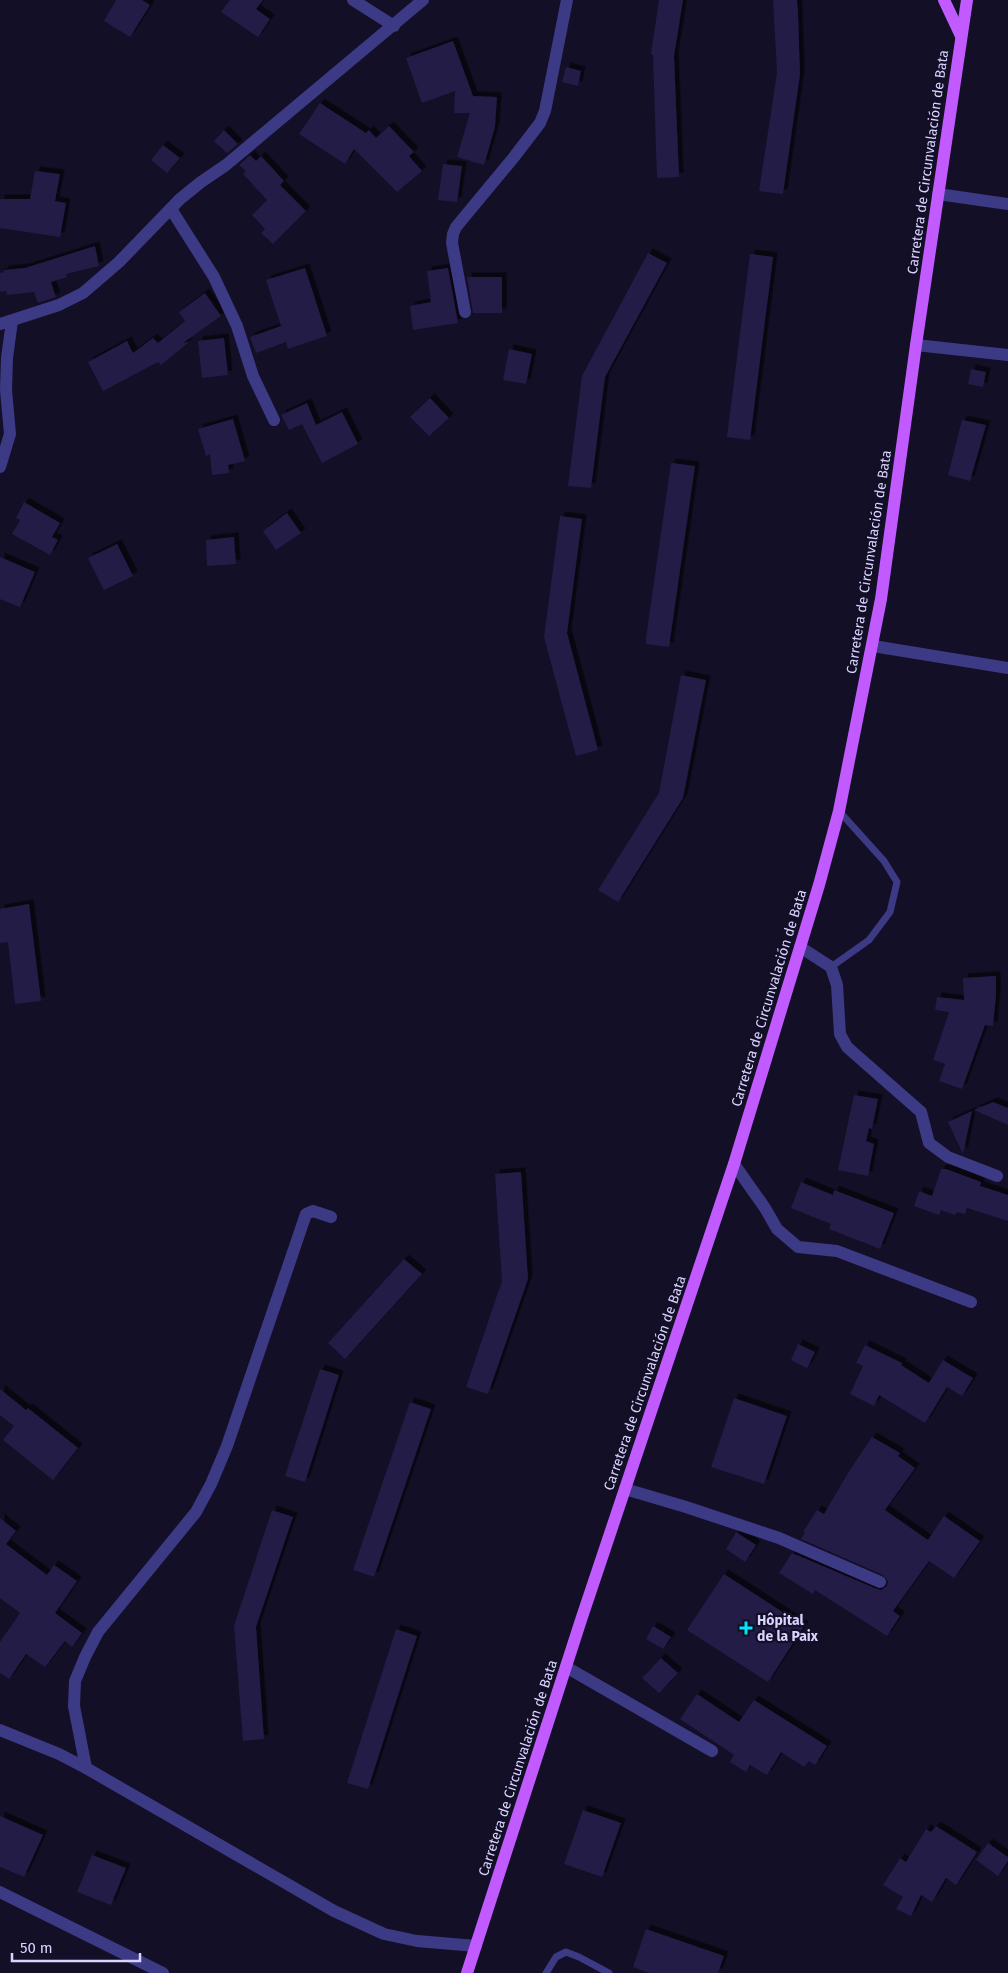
<svg xmlns="http://www.w3.org/2000/svg" width="1008" height="1973" font-family="'Fira Sans',sans-serif">
<defs>
<filter id="shadow"><feDropShadow dx="4.5" dy="-4.5" stdDeviation="0" flood-color="#0009"/></filter>
</defs>
<rect width="100%" height="100%" fill="#130f26"/>
<g fill="#241b47" filter="url(#shadow)">
<polygon points="116,0 142,0 150,5 130,37 104,21"/>
<polygon points="230,0 263,0 256,9 270,19 258,37 221,12"/>
<polygon points="659,0 683,0 674,56 679,177 657,178 653,55 651,54"/>
<polygon points="773,0 797,0 798,14 800,74 783,194 759,191 777,73"/>
<polygon points="453,41 473,96 497,97 495,127 484,165 457,157 470,113 454,113 455,91 422,103 406,58"/>
<polygon points="566,67 581,71 578,86 562,82"/>
<polygon points="320,103 366,133 369,130 376,138 389,126 414,152 409,156 422,171 397,192 354,149 345,164 299,134"/>
<polygon points="224,130 238,144 227,153 214,141"/>
<polygon points="163,145 180,158 167,173 151,160"/>
<polygon points="250,155 256,161 261,156 284,181 280,185 306,211 273,244 261,233 265,229 252,215 267,200 243,174 246,171 239,165"/>
<polygon points="443,164 462,166 457,202 438,200"/>
<polygon points="35,171 60,174 55,201 66,203 60,237 0,228 0,199 30,199"/>
<polygon points="95,246 99,266 66,274 67,277 51,282 56,297 38,303 34,292 7,295 6,291 0,292 0,273 4,272 4,270 25,268"/>
<polygon points="648,253 667,263 605,377 591,488 568,486 582,376"/>
<polygon points="750,254 773,257 750,440 727,437"/>
<polygon points="305,268 327,336 288,349 286,342 256,353 250,337 281,326 266,280"/>
<polygon points="448,268 458,323 413,330 410,306 431,302 427,271"/>
<polygon points="467,277 502,277 502,313 473,313"/>
<polygon points="205,293 221,316 183,343 189,342 161,365 158,362 103,391 88,362 127,341 133,353 153,338 158,343 185,321 179,312"/>
<polygon points="224,338 228,375 202,378 198,341"/>
<polygon points="509,349 532,354 526,384 503,380"/>
<polygon points="971,369 986,372 983,387 968,384"/>
<polygon points="430,398 449,418 429,436 410,417"/>
<polygon points="307,403 316,425 342,412 358,444 322,463 302,424 289,430 281,415"/>
<polygon points="233,419 245,461 228,465 229,473 212,475 210,454 206,456 198,429"/>
<polygon points="962,420 986,425 970,481 948,475"/>
<polygon points="671,463 695,466 669,647 646,644 646,638"/>
<polygon points="24,502 60,523 52,537 58,540 50,555 12,534 20,520 16,518"/>
<polygon points="287,513 301,533 276,550 263,531"/>
<polygon points="560,516 582,519 567,633 598,750 576,756 544,637"/>
<polygon points="234,537 236,564 207,566 206,540"/>
<polygon points="117,544 133,576 104,590 88,558"/>
<polygon points="0,557 35,572 20,607 0,599"/>
<polygon points="681,675 706,680 683,798 618,902 598,890 659,793"/>
<polygon points="29,904 41,1001 15,1004 8,942 0,943 0,909"/>
<polygon points="996,976 996,995 993,1026 985,1025 962,1089 939,1081 945,1064 933,1060 949,1012 935,1010 937,997 964,1000 963,978"/>
<polygon points="854,1095 878,1099 872,1129 869,1128 866,1141 874,1144 868,1176 838,1170"/>
<polygon points="993,1102 1008,1108 1008,1125 974,1110"/>
<polygon points="972,1111 963,1154 948,1122"/>
<polygon points="941,1169 946,1169 981,1182 980,1186 1008,1195 1008,1221 967,1208 965,1214 957,1212 955,1215 941,1210 939,1215 914,1206 919,1191 932,1196"/>
<polygon points="521,1172 528,1279 488,1394 466,1387 502,1281 495,1174"/>
<polygon points="801,1182 833,1195 834,1190 894,1213 880,1249 829,1229 831,1224 791,1208"/>
<polygon points="404,1259 422,1274 345,1359 328,1343"/>
<polygon points="798,1344 815,1352 807,1368 791,1360"/>
<polygon points="865,1345 902,1363 901,1365 929,1383 943,1360 973,1378 962,1396 947,1387 925,1423 879,1395 874,1406 850,1394 863,1366 856,1363"/>
<polygon points="320,1369 339,1375 305,1482 285,1476"/>
<polygon points="0,1389 26,1410 28,1408 78,1448 53,1480 3,1440 14,1426 0,1415"/>
<polygon points="734,1398 787,1416 764,1484 711,1467"/>
<polygon points="410,1402 431,1409 374,1577 353,1570"/>
<polygon points="872,1437 900,1453 898,1456 915,1468 885,1510 928,1540 944,1516 980,1541 954,1578 929,1561 893,1611 900,1616 887,1636 815,1590 813,1594 779,1573 792,1553 877,1589 881,1590 887,1586 888,1581 883,1575 801,1539 805,1533 803,1532 817,1510 824,1514 848,1473"/>
<polygon points="272,1510 293,1517 256,1627 264,1739 243,1741 234,1626"/>
<polygon points="0,1518 16,1531 6,1544 47,1575 54,1565 77,1581 55,1613 82,1633 72,1647 65,1641 45,1667 26,1654 9,1679 0,1673 0,1642 20,1613 0,1598"/>
<polygon points="736,1532 756,1545 745,1562 726,1549"/>
<polygon points="724,1574 804,1626 768,1682 687,1630"/>
<polygon points="653,1626 671,1637 663,1649 646,1639"/>
<polygon points="396,1629 417,1636 368,1789 347,1783"/>
<polygon points="661,1658 678,1673 659,1693 642,1678"/>
<polygon points="697,1694 739,1722 754,1700 827,1746 815,1765 809,1761 804,1767 781,1752 767,1775 750,1765 746,1772 730,1762 734,1755 680,1719"/>
<polygon points="583,1810 621,1823 602,1877 564,1864"/>
<polygon points="0,1816 43,1835 24,1877 0,1867"/>
<polygon points="936,1826 977,1852 956,1885 946,1878 932,1902 921,1895 911,1916 896,1909 903,1897 883,1885 900,1858 906,1862 926,1829 931,1832"/>
<polygon points="988,1843 1008,1857 1008,1861 998,1876 976,1860"/>
<polygon points="92,1855 126,1868 111,1905 77,1892"/>
<polygon points="646,1929 724,1956 718,1973 649,1973 633,1967"/>
</g>
<g fill="none" stroke-linecap="round" stroke-linejoin="round">
<g stroke="#3d3a85" stroke-width="7">
<polyline points="831,967 869,940 890,912 897,882 884,861 839,811"/>
<polyline points="546,1973 556,1957 566,1952 579,1957 609,1973"/>
</g>
<g stroke="#3d3a85" stroke-width="12">
<polyline points="353,0 394,26"/>
<polyline points="938,194 1008,204"/>
<polyline points="171,209 214,277 237,326 253,376 274,420"/>
<polyline points="465,312 452,243 453,234 456,227 514,157 540,123 545,111 567,0"/>
<polyline points="0,324 59,305 83,293 119,262 180,199 201,182 226,165 423,0"/>
<polyline points="916,345 1008,355"/>
<polyline points="0,467 10,434 6,390 7,358 12,321"/>
<polyline points="873,646 1008,668"/>
<polyline points="800,947 831,967 837,985 840,1034 847,1047 921,1112 929,1143 948,1157 997,1176"/>
<polyline points="734,1164 765,1208 777,1229 798,1247 837,1251 971,1302"/>
<polyline points="625,1489 686,1507 779,1538 880,1582"/>
<polyline points="566,1667 712,1751"/>
<polyline points="0,1730 59,1754 86,1768 334,1911 384,1934 417,1941 476,1946"/>
<polyline points="86,1768 74,1706 75,1681 85,1657 98,1632 196,1512 211,1484 227,1446 306,1214 313,1211 331,1217"/>
<polyline points="0,1892 163,1973"/>
</g>
<g stroke="#c25bff" stroke-width="12">
<polyline points="944,0 961,36"/>
<polyline points="467,1973 581,1620 734,1164 819,885 839,811 881,599 916,345 967,0"/>
</g>
</g>
<path fill="#00e5ff" stroke="#130f26" stroke-width="2" d="M743.5 1620.5h5v5h5v5h-5v5h-5v-5h-5v-5h5z"/>
<g text-anchor="middle" dominant-baseline="central" stroke-width="4.5" stroke-linejoin="round" paint-order="stroke">
<g font-size="14" fill="#d9d4ff" stroke="#130f26">
<text transform="translate(928 162) rotate(-82)">Carretera de Circunvalación de Bata</text>
<text transform="translate(869 562) rotate(-81)">Carretera de Circunvalación de Bata</text>
<text transform="translate(769 998) rotate(-73)">Carretera de Circunvalación de Bata</text>
<text transform="translate(645 1383) rotate(-71)">Carretera de Circunvalación de Bata</text>
<text transform="translate(518 1768) rotate(-72)">Carretera de Circunvalación de Bata</text>
</g>
<g font-size="14" font-weight="bold" fill="#d9d4ff" stroke="#130f26" text-anchor="start">
<text x="757" y="1620">Hôpital<tspan x="757" dy="16">de la Paix</tspan></text>
</g>
</g>
<path d="M12 1953v8h128v-8" fill="none" stroke="#d9d4ff" stroke-width="2.5"/>
<text x="20" y="1953" font-size="15" fill="#d9d4ff" stroke="#130f26" stroke-width="4" paint-order="stroke">50 m</text>
</svg>
